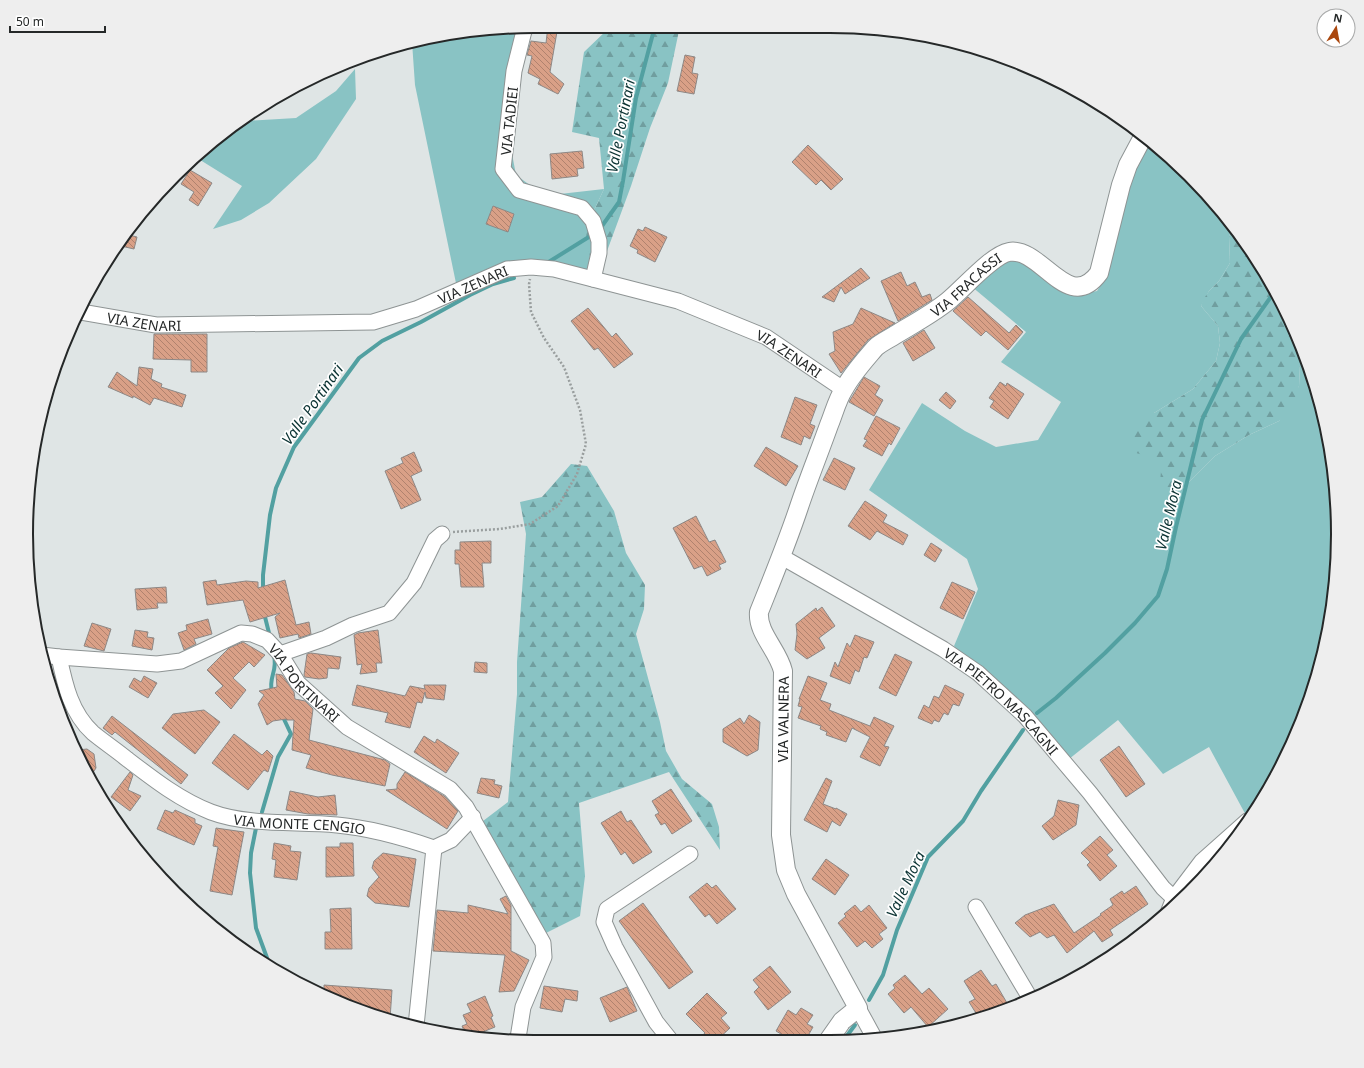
<svg xmlns="http://www.w3.org/2000/svg" width="1364" height="1068" font-family="'Noto Sans',sans-serif">
<defs>
<pattern id="forest-firs" width="22" height="20" patternUnits="userSpaceOnUse"><rect width="22" height="20" fill="#89c3c4"/><path d="M5 1l3.5 6h-7zM16 11l3.5 6h-7z" fill="#709e9f"/></pattern>
<pattern id="building-back-hatch" width="6" height="6" patternUnits="userSpaceOnUse"><rect width="6" height="6" fill="#d9a087"/><path d="M-1 5l2 2M0 0l6 6M5-1l2 2" fill="none" stroke="#b0826e"/></pattern>
</defs>
<rect width="100%" height="100%" fill="#dfe5e5"/>
<g fill="#89c3c4">
<polygon points="528,27 510,143 516,175 538,191 551,195 604,189 587,225 596,281 546,269 507,273 457,288 415,85 412,42"/>
<polygon points="355,69 356,99 316,159 269,203 241,220 213,229 242,186 197,158 245,121 296,118 336,91"/>
<polygon points="1150,141 1212,199 1233,228 1229,236 1230,263 1219,281 1209,291 1201,306 1218,326 1220,343 1216,361 1193,389 1154,413 1162,461 1177,494 1215,456 1249,435 1279,421 1299,386 1300,365 1303,352 1311,371 1334,467 1337,567 1321,665 1286,758 1248,819 1209,747 1163,774 1118,720 1059,767 1032,732 980,682 954,646 978,589 967,559 869,490 922,403 965,431 996,447 1038,440 1061,402 1001,362 1026,332 971,286 1009,258 1021,260 1081,294 1097,291 1104,280 1126,187"/>
</g>
<g fill="url(#forest-firs)">
<polygon points="608,26 680,26 668,83 650,128 631,186 596,281 586,240 587,225 604,189 599,138 572,132 584,52 608,29"/>
<polygon points="1233,228 1270,280 1303,352 1300,365 1299,386 1293,405 1279,421 1249,435 1215,456 1177,494 1160,482 1162,461 1133,452 1133,433 1154,413 1193,389 1216,361 1220,343 1218,326 1201,306 1203,300 1209,291 1219,281 1230,263 1229,236"/>
<polygon points="571,464 587,466 614,511 626,553 645,585 644,609 636,634 660,722 666,751 682,779 712,804 719,827 720,850 669,772 579,803 585,876 580,916 544,934 483,821 508,802 517,694 517,662 526,534 520,502 542,497"/>
</g>
<g fill="none" stroke-linecap="round" stroke-linejoin="round">
<g stroke="#52a0a1" stroke-width="4">
<polyline points="602,226 619,202 623,181 636,98 655,26"/>
<polyline points="547,263 592,235"/>
<polyline points="263,592 263,575 270,515 276,488 294,447 359,358 382,341 421,322 470,295 493,284 514,278"/>
<polyline points="264,613 270,637"/>
<path d="M272,692C268,677 278,671 274,656"/>
<polyline points="1037,713 1056,698 1105,653 1135,623 1158,596 1167,569 1176,527 1202,420 1241,339 1275,291"/>
<polyline points="262,812 278,757 291,734 282,715"/>
<polyline points="256,828 251,853 250,873 256,928 270,966"/>
<polyline points="869,1000 883,975 897,930 928,857 963,821 981,791 1023,730"/>
<polyline points="843,1041 855,1025"/>
</g>
</g>
<g fill="url(#building-back-hatch)" stroke="#8d8886">
<polygon points="548,26 558,26 550,72 564,84 558,94 538,84 540,79 528,73 532,56 527,55 531,41 546,43"/>
<polygon points="685,55 695,57 692,73 698,74 694,94 677,91"/>
<polygon points="808,145 843,179 831,190 821,180 816,185 792,162"/>
<polygon points="582,151 584,168 577,169 578,176 552,179 550,154"/>
<polygon points="190,170 212,183 198,206 189,200 194,192 181,184"/>
<polygon points="493,206 514,214 508,232 486,224"/>
<polygon points="645,227 667,237 655,262 637,253 638,250 630,246 638,229 643,231"/>
<polygon points="129,235 137,237 134,249 121,246"/>
<polygon points="861,268 870,278 845,294 841,287 834,302 822,297"/>
<polygon points="901,272 907,286 915,282 922,297 930,294 932,300 898,321 881,281"/>
<polygon points="968,297 1009,333 1016,325 1023,332 1008,350 986,331 981,336 953,311"/>
<polygon points="588,308 612,337 616,333 633,354 614,368 598,348 594,350 571,321"/>
<polygon points="861,308 895,323 868,340 841,373 829,354 835,351 833,332 853,324"/>
<polygon points="924,330 935,348 913,361 903,343"/>
<polygon points="154,334 207,334 207,372 191,372 191,360 153,359"/>
<polygon points="139,367 153,369 151,379 162,384 161,387 186,395 182,407 154,398 150,405 133,396 133,398 108,387 117,372 137,386"/>
<polygon points="864,377 880,386 875,395 883,400 874,416 849,402"/>
<polygon points="1000,382 1006,386 1007,383 1024,394 1008,419 990,407 994,401 989,398"/>
<polygon points="946,392 956,401 950,409 939,400"/>
<polygon points="795,397 817,405 810,424 815,426 810,439 804,436 801,445 781,437"/>
<polygon points="876,416 900,428 891,445 889,443 882,456 863,446 867,440 864,439"/>
<polygon points="766,447 798,466 786,486 754,466"/>
<polygon points="414,452 422,471 411,476 421,500 401,509 385,471 403,463 401,458"/>
<polygon points="834,458 855,468 845,490 823,480"/>
<polygon points="865,501 887,515 883,522 908,535 903,545 877,531 870,540 848,526"/>
<polygon points="696,516 709,542 715,540 726,562 719,565 721,569 707,576 702,566 694,569 673,528"/>
<polygon points="491,541 491,563 482,563 484,587 461,587 459,564 455,564 455,550 460,550 460,542"/>
<polygon points="931,543 942,550 935,562 924,555"/>
<polygon points="216,580 217,585 246,581 258,582 258,588 285,580 296,625 309,622 311,634 299,638 298,634 280,638 275,617 280,613 250,622 243,600 207,605 203,582"/>
<polygon points="952,582 975,592 963,619 940,608"/>
<polygon points="166,587 167,603 157,603 158,608 137,610 135,589"/>
<polygon points="822,607 835,626 819,638 825,648 807,659 795,650 797,634 796,624 816,608 817,611"/>
<polygon points="208,619 212,634 194,639 196,644 184,650 178,633 187,630 186,625"/>
<polygon points="92,623 111,629 104,651 84,646"/>
<polygon points="135,630 148,632 147,637 154,638 152,650 132,646"/>
<polygon points="378,630 382,663 376,663 377,672 360,674 362,664 357,665 354,635 358,633"/>
<polygon points="855,635 874,642 867,658 864,657 859,672 855,670 850,684 830,676 835,662 838,667 847,643 850,647"/>
<polygon points="243,642 265,655 254,667 249,662 233,678 246,690 231,709 215,693 223,686 207,670 229,648"/>
<polygon points="311,653 341,657 339,669 328,668 327,678 319,679 305,677 304,675 307,654"/>
<polygon points="895,654 912,662 896,696 879,688"/>
<polygon points="475,662 487,663 487,673 474,672"/>
<polygon points="276,674 282,675 294,692 295,699 305,701 313,709 309,740 385,760 390,764 385,786 332,775 306,768 311,755 292,750 294,720 287,720 286,719 273,721 267,725 258,704 264,695 259,691 277,687"/>
<polygon points="144,676 157,683 148,698 129,687 134,678 141,682"/>
<polygon points="808,676 827,683 820,700 831,704 829,710 870,726 874,717 894,726 884,746 889,747 880,766 860,757 870,737 852,728 846,742 826,735 827,732 820,729 821,726 798,718 802,707 798,706 800,699 799,699"/>
<polygon points="357,685 405,696 410,686 425,689 424,685 446,685 444,700 426,698 425,692 422,703 417,702 410,728 385,722 388,713 352,705"/>
<polygon points="945,685 964,694 959,706 953,704 948,715 944,713 939,722 934,720 932,724 918,718 924,705 929,708 934,696 939,698"/>
<polygon points="204,710 220,722 195,754 162,728 173,714"/>
<polygon points="749,715 760,722 758,750 747,756 723,742 723,729 740,718 744,724"/>
<polygon points="112,716 188,775 181,784 115,732 112,735 103,728"/>
<polygon points="234,734 262,755 267,750 273,756 268,772 264,770 248,790 212,763"/>
<polygon points="424,736 435,743 437,739 459,753 446,773 414,752"/>
<polygon points="1119,746 1145,784 1126,797 1100,760"/>
<polygon points="87,749 94,754 96,768 90,777 78,750"/>
<polygon points="130,772 133,775 128,790 141,796 130,811 111,797"/>
<polygon points="405,772 444,796 458,811 447,829 386,790 397,789 397,784"/>
<polygon points="481,778 495,780 494,784 502,786 499,798 477,793"/>
<polygon points="826,778 832,781 823,804 836,809 836,808 847,814 840,826 832,821 827,832 804,820"/>
<polygon points="671,789 692,821 672,834 665,823 661,825 655,815 659,813 652,801"/>
<polygon points="290,791 318,797 335,795 337,815 308,814 286,810"/>
<polygon points="1058,800 1079,805 1076,825 1053,840 1042,826 1054,816"/>
<polygon points="165,810 173,813 175,810 195,819 195,823 202,826 194,845 157,829"/>
<polygon points="621,811 627,822 631,820 652,852 633,864 625,852 621,855 601,823"/>
<polygon points="216,828 244,832 232,895 210,891 218,847 213,846"/>
<polygon points="1100,836 1113,850 1107,855 1117,866 1100,881 1087,865 1090,862 1081,853"/>
<polygon points="274,843 291,846 290,851 301,852 297,880 274,877 276,860 272,859"/>
<polygon points="340,843 353,843 354,876 326,877 326,847 340,847"/>
<polygon points="383,853 416,859 409,907 375,903 367,896 369,888 379,877 372,868 374,861"/>
<polygon points="826,859 849,875 835,895 812,879"/>
<polygon points="707,883 712,888 716,885 736,909 717,924 709,914 705,917 689,897"/>
<polygon points="1136,886 1148,904 1110,930 1113,935 1102,942 1094,931 1067,953 1054,935 1047,938 1040,932 1030,937 1015,923 1025,915 1054,904 1074,933 1101,915 1100,914 1113,905 1110,899 1122,891 1124,894"/>
<polygon points="506,896 511,905 511,951 529,960 514,991 499,992 505,955 433,951 437,910 468,913 468,905 508,914 500,899"/>
<polygon points="643,903 693,972 669,989 619,921"/>
<polygon points="855,905 861,912 869,905 887,928 879,934 883,939 872,948 865,941 857,947 838,923 846,916 844,914"/>
<polygon points="351,908 352,949 325,949 325,932 331,932 330,909"/>
<polygon points="770,966 791,992 768,1010 754,992 759,987 753,980"/>
<polygon points="981,970 992,986 996,984 1007,1003 985,1017 979,1018 969,1002 975,999 964,981"/>
<polygon points="905,975 922,994 929,988 948,1009 928,1027 911,1007 904,1013 888,994 895,988 893,985"/>
<polygon points="324,985 392,990 390,1019 340,1003 324,995"/>
<polygon points="544,986 578,991 577,1001 565,999 562,1012 540,1008"/>
<polygon points="627,987 637,1011 610,1022 600,998"/>
<polygon points="707,993 727,1013 721,1018 730,1028 716,1041 696,1041 705,1033 686,1014"/>
<polygon points="485,996 493,1016 491,1017 495,1027 473,1036 466,1035 462,1026 467,1024 463,1015 471,1012 467,1004"/>
<polygon points="801,1008 813,1015 807,1024 813,1027 805,1041 784,1041 786,1037 776,1031 788,1010 796,1015"/>
</g>
<g fill="none" stroke-linecap="round" stroke-linejoin="round">
<g stroke="#8e9494" stroke-width="17">
<g id="minor">
<polyline points="525,27 514,71 503,169 519,190 582,208 593,221 599,241 599,253 593,279"/>
<path id="s1" d="M81,312L156,325L373,322L416,309L507,269L531,267L554,269L678,301L766,337L843,389"/>
<path id="s2" d="M782,557L943,649L978,673L1025,716L1090,793L1163,888L1178,902"/>
<polyline points="280,654 326,638 353,625 389,613 414,583 435,540 442,534"/>
<path id="s3" d="M42,655L59,657L157,664L181,661L241,633L252,634L267,640L280,654L298,683L347,727L450,789L466,807L543,943L544,957L523,1007L518,1038L520,1041"/>
<path id="s4" d="M59,657C65,685 71,713 93,733C104,742 116,750 127,759C153,779 180,800 211,812C248,826 297,821 337,825C370,828 402,837 434,848L416,1026"/>
<polyline points="434,848 451,840 473,817"/>
<polyline points="976,907 1030,998"/>
<polyline points="1168,913 1174,898 1202,861 1247,821"/>
<polyline points="858,1008 875,1039"/>
<polyline points="672,1042 656,1022 615,947 604,922 607,909 690,854"/>
</g>
</g>
<g stroke="#8e9494" stroke-width="20">
<g id="tertiary">
<path id="s5" d="M828,1041L842,1021L858,1008L796,894L786,870L781,835L783,671C778,650 757,633 759,612C773,577 787,543 799,507C808,480 819,453 829,425C834,413 837,400 844,389C852,374 864,361 875,348C880,343 889,339 895,335C913,324 932,314 948,301C963,289 992,255 1009,252C1041,246 1068,315 1099,273L1121,185L1128,165L1144,135"/>
</g>
</g>
<polyline stroke="#999e9e" stroke-width="2.5" stroke-dasharray="2 2" stroke-linecap="butt" points="453,532 500,529 530,524 558,506 577,474 586,444 580,410 564,367 544,338 531,312 529,284 530,279"/>
<use href="#minor" stroke="#fff" stroke-width="15"/>
<use href="#tertiary" stroke="#fff" stroke-width="18"/>
</g>
<g text-anchor="middle" dominant-baseline="central" stroke-width="3.5" stroke-linejoin="round" paint-order="stroke">
<g font-size="14" fill="#252828" stroke="#fff">
<text transform="translate(509 121) rotate(-84)">VIA TADIEI</text>
<text stroke="none"><textPath href="#s1" startOffset="400">VIA ZENARI</textPath></text>
<text stroke="none"><textPath href="#s5" startOffset="866">VIA FRACASSI</textPath></text>
<text stroke="none"><textPath href="#s1" startOffset="64">VIA ZENARI</textPath></text>
<text stroke="none"><textPath href="#s1" startOffset="736">VIA ZENARI</textPath></text>
<text stroke="none"><textPath href="#s3" startOffset="290">VIA PORTINARI</textPath></text>
<text stroke="none"><textPath href="#s2" startOffset="264">VIA PIETRO MASCAGNI</textPath></text>
<text stroke="none"><textPath href="#s5" startOffset="352">VIA VALNERA</textPath></text>
<text stroke="none"><textPath href="#s4" startOffset="317">VIA MONTE CENGIO</textPath></text>
</g>
<g font-size="15" font-style="italic" fill="#0b3333" stroke="#fff">
<text transform="translate(620 126) rotate(-79)">Valle Portinari</text>
<text transform="translate(312 404) rotate(-55)">Valle Portinari</text>
<text transform="translate(1168 515) rotate(-77)">Valle Mora</text>
<text transform="translate(905 884) rotate(-65)">Valle Mora</text>
</g>
</g>
<path d="M0 0H1364V1068H0ZM534 33H830A501 501 0 0 1 1331 534V534A501 501 0 0 1 830 1035H534A501 501 0 0 1 33 534V534A501 501 0 0 1 534 33Z" fill="#eee" fill-rule="evenodd"/>
<path fill="none" stroke="#252828" stroke-width="2" d="M534 33H830A501 501 0 0 1 1331 534V534A501 501 0 0 1 830 1035H534A501 501 0 0 1 33 534V534A501 501 0 0 1 534 33Z"/>
<g transform="translate(1336 28) rotate(11)"><circle r="19" fill="#ffffff" stroke="#a8a9a9"/>
<path d="M0-3L7 15L0 10L-7 15Z" fill="#aa470e"/>
<text y="-6" font-size="11" font-weight="bold" text-anchor="middle" fill="#252828">N</text>
</g>
<path d="M10 26v6h95v-6" fill="none" stroke="#252828" stroke-width="2"/>
<text x="16" y="26" font-size="12" fill="#252828" stroke="#ffffff" stroke-width="3" paint-order="stroke">50 m</text>
</svg>
